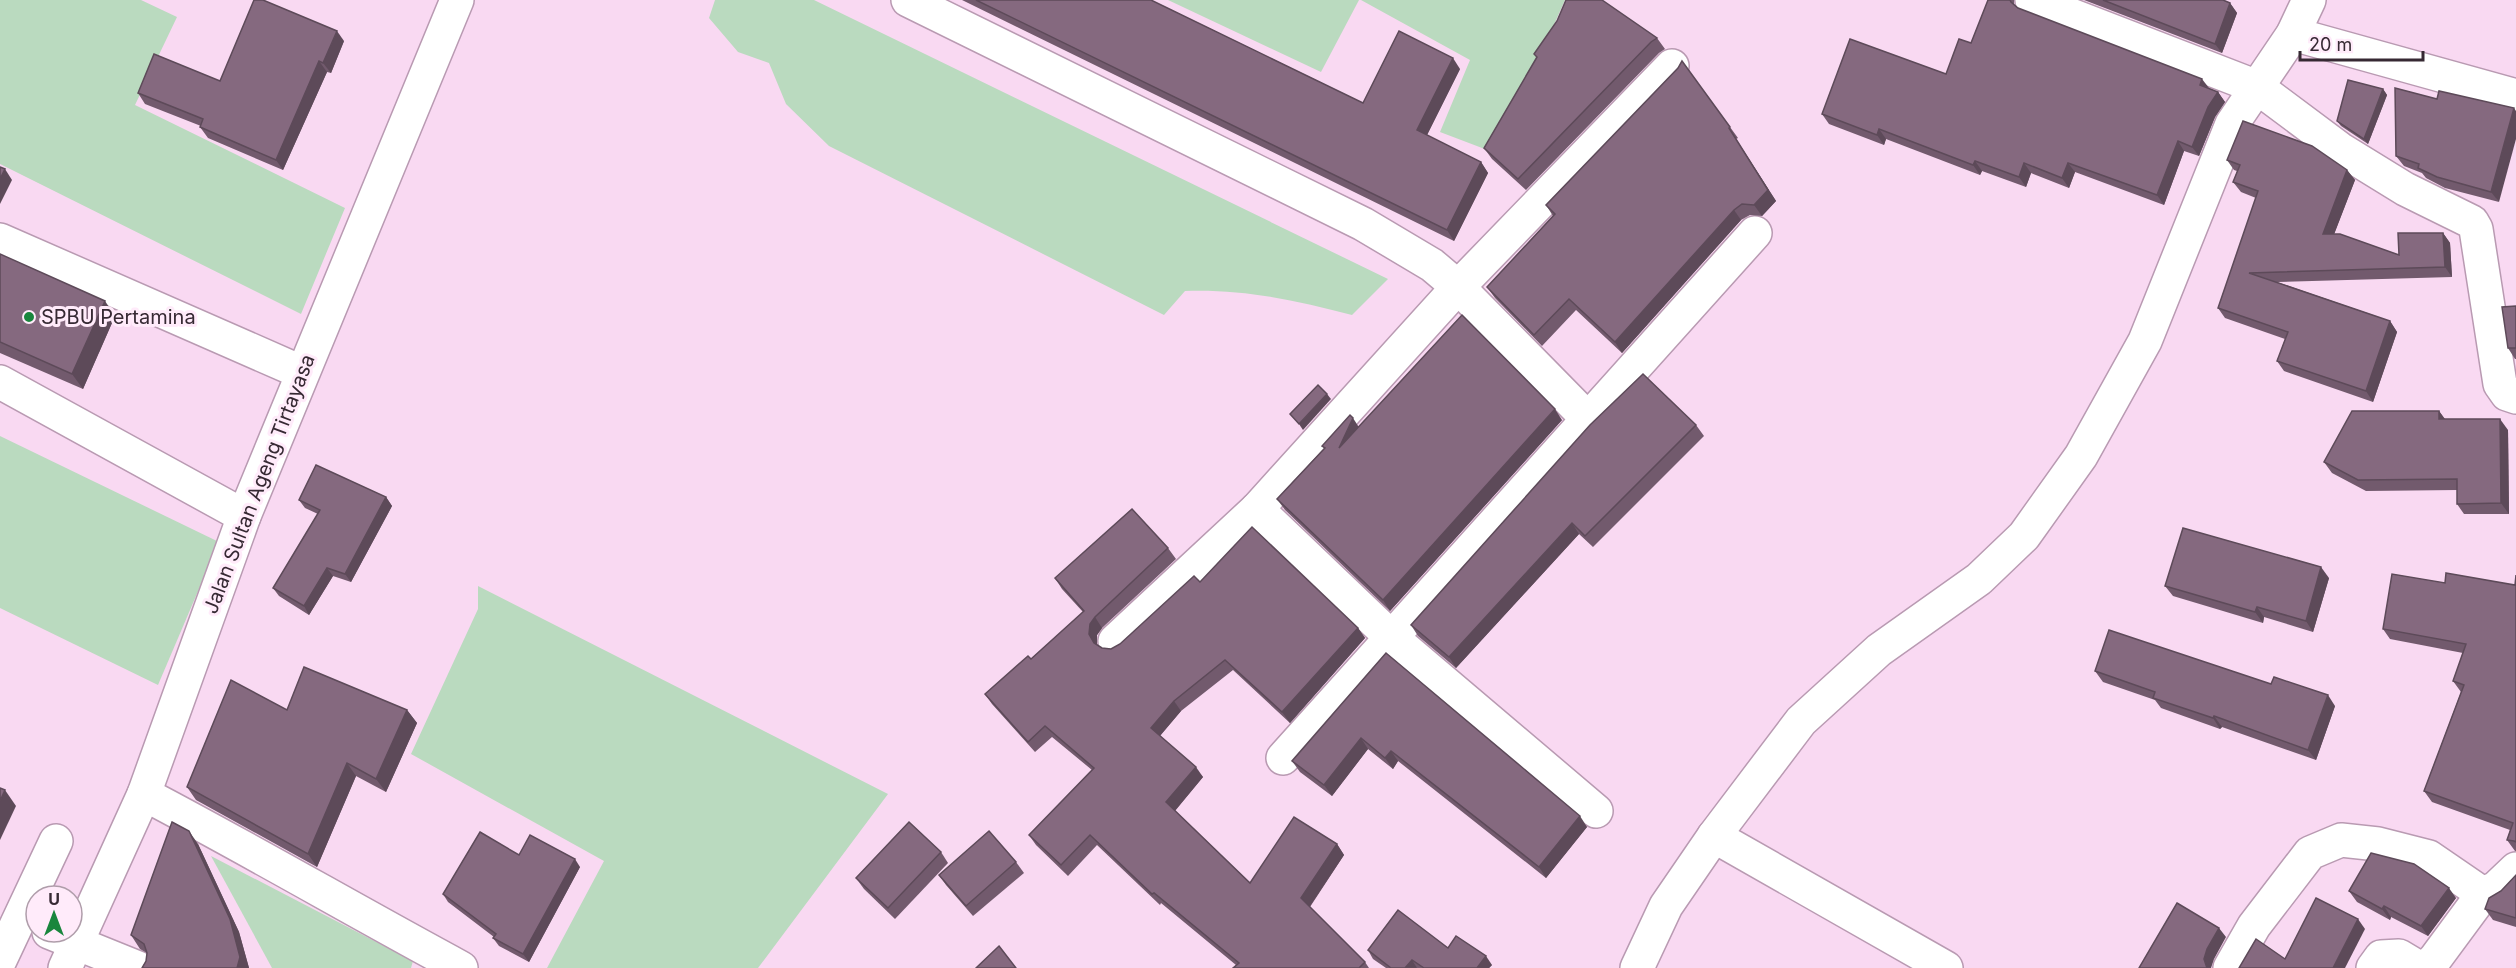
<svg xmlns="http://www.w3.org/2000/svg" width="2516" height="968" font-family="Inter,sans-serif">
<rect width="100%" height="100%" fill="#f9d9f2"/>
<g fill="#badabf">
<polygon points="0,0 141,0 177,17 135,105 345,208 301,314 0,164"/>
<path d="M715,0H814L1388,279L1352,315C1295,300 1244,289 1185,291L1164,315L829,146L786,104L769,63L738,52L709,18Z"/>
<polygon points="1168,0 1359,0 1321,72"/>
<polygon points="1361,0 1565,0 1525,90 1490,151 1440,132 1470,60"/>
<polygon points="0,436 219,542 158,685 0,608"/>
<polygon points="478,586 888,794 758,968 547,968 604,861 411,754 478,609"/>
<polygon points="211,856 413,961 411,968 272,968"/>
</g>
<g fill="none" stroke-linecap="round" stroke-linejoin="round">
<g stroke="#b99ab2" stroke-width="36">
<g id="minor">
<polyline points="908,0 1363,224 1432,265 1458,287 1588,419 1283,758"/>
<polyline points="2032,0 2257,87 2340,149 2405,189 2472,222 2476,229 2500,384 2507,394 2516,397"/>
<polyline points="2293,34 2516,96"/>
<polyline points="0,240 301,372"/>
<polyline points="0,382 244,516"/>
<polyline points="1588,419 1755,233"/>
<polyline points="1257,509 1391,637 1596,811"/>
<polyline points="1115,641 1257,509 1458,287 1672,66"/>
<path d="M144,794C251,850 355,911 461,968"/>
<polyline points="1714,836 1946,968"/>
<polyline points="49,932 138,968"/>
<polyline points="0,960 56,841"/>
<polyline points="1637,968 1666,906 1714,836 1801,721 1879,650 1979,579 2024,536 2081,456 2145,341 2232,124 2293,34 2309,0"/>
<polyline points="2230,968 2254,926 2310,853 2341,840 2378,844 2429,857 2483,894 2496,888 2516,869"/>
<polyline points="2373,968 2381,957 2399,956 2419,968"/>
<polyline points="2422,968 2426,968 2435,959 2483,894"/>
</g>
</g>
<g stroke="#b99ab2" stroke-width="36">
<polyline id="major" points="65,968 144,794 244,516 457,0"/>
</g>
<use href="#minor" stroke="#fff" stroke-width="33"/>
<use href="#major" stroke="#fff" stroke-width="33"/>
</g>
<g fill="#725a6d">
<polygon points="962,0 1151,0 1363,103 1460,69 1427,135 1481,162 1488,173 1454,241"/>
<polygon points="1988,0 2014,0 2014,5 2018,8 2218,92 2225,102 2215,117 2199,156 2184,151 2164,205 2075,172 2069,188 2031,173 2026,187 1982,171 1980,175 1886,139 1884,145 1829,124 1822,114 1946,74 1971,43"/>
<polygon points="2084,0 2223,0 2230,3 2237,13 2222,53"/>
<polygon points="1657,38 1665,49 1659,53 1526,190 1492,159 1484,148 1537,58 1534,54"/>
<polygon points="344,41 331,73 327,72 283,170 208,138 200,127 201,126 145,104 138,93 220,81"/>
<polygon points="1682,61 1738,138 1736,139 1776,201 1762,216 1750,215 1741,220 1622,353 1576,310 1542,346 1495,298 1487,287 1553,216 1546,205 1678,68"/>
<polygon points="2383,89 2387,95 2368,144 2341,126 2337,121"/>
<polygon points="2437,99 2499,202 2445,188 2426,178 2422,173 2404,166 2396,156"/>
<polygon points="2227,160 2347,170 2355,180 2334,234 2399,255 2443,233 2450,243 2452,277 2277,282 2390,321 2397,332 2373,402 2284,371 2277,361 2285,339 2225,318 2218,308 2256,198 2241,192 2233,182 2237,171 2234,170"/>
<polygon points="0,254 115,316 83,389 0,353"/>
<polygon points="2516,306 2516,359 2515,359 2508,348"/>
<polygon points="2439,411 2445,419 2508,430 2509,514 2464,514 2457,504 2457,490 2366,491 2332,473 2324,462"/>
<polygon points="1562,420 1390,611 1285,510 1277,499 1324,448 1322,446 1359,426"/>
<polygon points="1696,425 1704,436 1593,547 1579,534 1456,668 1418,636 1411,625"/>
<polygon points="386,497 392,506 351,582 333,576 309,615 279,596 273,588 318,514 305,508 299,500"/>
<polygon points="1168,548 1176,559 1102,628 1097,635 1097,645 1102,648 1111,649 1120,644 1200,582 1358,628 1365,638 1290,723 1233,670 1181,711 1160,736 1203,777 1175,811 1250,883 1337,844 1344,855 1310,907 1365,962 1369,968 1233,968 1236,965 1161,903 1160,905 1097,845 1068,876 1036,845 1029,835 1092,770 1052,737 1035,752 992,704 985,694 1031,659 1083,612 1062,589 1055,578"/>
<polygon points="2516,575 2516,851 2515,851 2507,840 2510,830 2432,802 2424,791 2461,692 2453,681 2463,653 2390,639 2383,629 2445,583 2515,585"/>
<polygon points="2329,578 2313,632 2264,617 2263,623 2173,596 2165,586"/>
<polygon points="1386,653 1587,827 1546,878 1398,761 1393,769 1368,749 1332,796 1300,772 1292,761"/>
<polygon points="2095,671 2335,706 2316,760 2222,727 2220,729 2161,708 2155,700 2103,682"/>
<polygon points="287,710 407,710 417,723 386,792 356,776 317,867 196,800 187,787"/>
<polygon points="198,844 239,932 249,968 142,968 146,961 147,953 140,949 131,935"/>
<polygon points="941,852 948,863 895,919 864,889 856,878"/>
<polygon points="519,855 580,867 529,962 499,946 493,938 494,937 448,902 443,894"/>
<polygon points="1016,862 1024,873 973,916 946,885 939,875"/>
<polygon points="2516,875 2516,927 2493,920 2485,909"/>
<polygon points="2349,891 2456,898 2428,936 2391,917 2390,920 2357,902"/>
<polygon points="1448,948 1492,965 1489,968 1386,968 1373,959 1368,950"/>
</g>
<g fill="#5d4a59">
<polygon points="2230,3 2237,13 2222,53 2215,44"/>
<polygon points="337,31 344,41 331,73 323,63"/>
<polygon points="1453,58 1460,69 1424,141 1417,130"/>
<polygon points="319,61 327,72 283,170 276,160"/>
<polygon points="2202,79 2209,88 2200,85"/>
<polygon points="2383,89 2387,95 2368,144 2364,139"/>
<polygon points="2218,92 2225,102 2215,117 2199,156 2192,147 2208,107"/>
<polygon points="2514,108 2516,111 2516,139 2499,202 2491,192"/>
<polygon points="1729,128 1776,201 1762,216 1754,205"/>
<polygon points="1879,129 1886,139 1884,145 1877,135"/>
<polygon points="2178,141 2184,151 2164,205 2157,195"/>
<polygon points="1975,161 1982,171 1980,175 1973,165"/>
<polygon points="1481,162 1488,173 1454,241 1447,230"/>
<polygon points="2024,163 2031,173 2026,187 2019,177"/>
<polygon points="2068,163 2075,172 2069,188 2062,178"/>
<polygon points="5,169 12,180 0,204 0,179"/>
<polygon points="2347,170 2355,180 2330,245 2323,234"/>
<polygon points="1734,210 1741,220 1622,353 1615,342"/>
<polygon points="2443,233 2450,243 2452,277 2445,267"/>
<polygon points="105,301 115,316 83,389 72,374"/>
<polygon points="2390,321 2397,332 2373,402 2366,391"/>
<polygon points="1327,394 1331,399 1303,430 1299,424"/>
<polygon points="1555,409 1562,420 1390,611 1383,600"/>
<polygon points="2439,411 2446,421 2439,419"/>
<polygon points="1353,418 1360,429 1339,448"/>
<polygon points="2500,419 2508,430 2509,514 2501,503"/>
<polygon points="386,497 392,506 351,582 345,574"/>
<polygon points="1572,523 1579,534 1456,668 1449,657"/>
<polygon points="2321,567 2329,578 2313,632 2306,621"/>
<polygon points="327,568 333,576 309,615 304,606"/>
<polygon points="2257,607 2264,617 2263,623 2255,612"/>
<polygon points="1095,617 1102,628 1097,635 1097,645 1094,643 1089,634 1090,624"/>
<polygon points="1358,628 1365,638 1290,723 1282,712"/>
<polygon points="2328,695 2335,706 2316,760 2308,750"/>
<polygon points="1174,701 1181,711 1158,738 1151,728"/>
<polygon points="407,710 417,723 386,792 376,779"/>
<polygon points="2214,716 2222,727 2220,729 2213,718"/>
<polygon points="1361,738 1368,749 1332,796 1324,785"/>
<polygon points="1391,751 1398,761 1393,769 1385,758"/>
<polygon points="347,763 356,776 317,867 308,854"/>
<polygon points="1196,767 1203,777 1173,813 1166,802"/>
<polygon points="5,790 16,806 0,840 0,801"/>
<polygon points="1580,816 1587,827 1546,878 1539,867"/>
<polygon points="189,831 198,844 239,932 249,968 237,968"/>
<polygon points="1337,844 1344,855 1308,909 1301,898"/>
<polygon points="575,859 580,867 529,962 523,954"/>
<polygon points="2449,888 2456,898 2428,936 2421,926"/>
<polygon points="2384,906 2391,917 2390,920 2382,909"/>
<polygon points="2358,919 2365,929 2345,968 2333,968"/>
<polygon points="2219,928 2226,937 2214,959 2211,968 2207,968 2204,959 2207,949"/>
<polygon points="1486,956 1492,965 1489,968 1477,968"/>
<polygon points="1412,960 1417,968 1405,968"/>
</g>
<g fill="#85697f" stroke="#5d4a59" stroke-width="1.5">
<polygon points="254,0 263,0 337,31 323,63 319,61 276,160 200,127 203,119 138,93 154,54 220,81"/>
<polygon points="976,0 1151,0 1363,103 1399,31 1453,58 1417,130 1481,162 1447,230"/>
<polygon points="1566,0 1602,0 1657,38 1651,42 1518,179 1484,148 1537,57 1534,54 1557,21"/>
<polygon points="1988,0 2010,0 2011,2 2018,8 2202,79 2200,85 2218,92 2208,107 2192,147 2178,141 2157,195 2068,163 2062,178 2024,163 2019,177 1975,161 1973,165 1879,129 1877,135 1822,114 1850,39 1946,74 1959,39 1971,43"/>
<polygon points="2103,0 2223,0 2230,3 2215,44"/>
<polygon points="1682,61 1730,127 1729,128 1768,190 1754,205 1742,204 1734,210 1615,342 1569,299 1534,335 1487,287 1555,214 1546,205 1678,68"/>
<polygon points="2348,80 2383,89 2364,139 2337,121"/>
<polygon points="2395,88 2437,99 2439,91 2514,108 2491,192 2437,177 2418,168 2419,164 2396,156"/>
<polygon points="2243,121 2312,146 2347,170 2323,234 2340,234 2399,255 2398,233 2443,233 2445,267 2249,273 2390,321 2366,391 2277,361 2288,332 2218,308 2258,191 2233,182 2240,165 2227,160"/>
<polygon points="0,167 5,169 0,179"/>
<polygon points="0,254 105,301 72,374 0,342"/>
<polygon points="2516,306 2516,348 2508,348 2502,307"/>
<polygon points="1462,315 1555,409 1383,600 1277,499 1325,448 1322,446 1350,415 1353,418 1339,448"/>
<polygon points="1643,374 1696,425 1585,536 1572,523 1449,657 1411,625 1590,425"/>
<polygon points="1318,385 1327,394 1299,424 1290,414"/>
<polygon points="2352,411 2439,411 2439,419 2500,419 2501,503 2457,504 2457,479 2358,480 2324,462"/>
<polygon points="316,465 386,497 345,574 327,568 304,606 273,588 320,510 299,500"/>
<polygon points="1132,509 1168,548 1095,617 1090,624 1089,634 1094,643 1102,648 1111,649 1120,644 1194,576 1200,582 1252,527 1358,628 1282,712 1225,660 1174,701 1151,728 1196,767 1166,802 1250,883 1294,817 1337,844 1301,898 1365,962 1359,968 1233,968 1239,963 1154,893 1152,894 1090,835 1061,865 1029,835 1094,768 1045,726 1028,742 985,694 1028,656 1031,659 1084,611 1055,578"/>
<polygon points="2183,528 2321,567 2306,621 2257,607 2255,612 2165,586"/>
<polygon points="2446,573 2515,585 2516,575 2516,842 2514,841 2507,840 2513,823 2424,791 2464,685 2453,681 2466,644 2383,629 2392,574 2445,583"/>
<polygon points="2109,630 2271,684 2274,677 2328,695 2308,750 2214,716 2213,718 2153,698 2155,692 2095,671"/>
<polygon points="1386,653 1580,816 1539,867 1391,751 1385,758 1361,738 1324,785 1292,761"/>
<polygon points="304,667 407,710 376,779 347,763 308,854 187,787 231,680 287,710"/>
<polygon points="0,788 5,790 0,801"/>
<polygon points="172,822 189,831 230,919 240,957 237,968 142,968 146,961 147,953 144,944 131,935"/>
<polygon points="909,822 941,852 888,908 856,878"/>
<polygon points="989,831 1016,862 966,906 939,875"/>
<polygon points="480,832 519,855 530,835 575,859 523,954 493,938 496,934 443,894"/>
<polygon points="2371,853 2414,864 2449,888 2421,926 2384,906 2382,909 2349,891"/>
<polygon points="2516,875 2516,918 2485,909 2489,898 2501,891"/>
<polygon points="2316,898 2358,919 2333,968 2239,968 2256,939 2285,959"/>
<polygon points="2177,903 2219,928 2207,949 2204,959 2207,968 2139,968"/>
<polygon points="1398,910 1448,948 1456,936 1486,956 1477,968 1424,968 1412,960 1405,968 1391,968 1368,950"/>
<polygon points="999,946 1016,968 976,968"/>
</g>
<circle fill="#19863d" stroke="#ffebfa" stroke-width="2" cx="29" cy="317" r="6"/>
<g text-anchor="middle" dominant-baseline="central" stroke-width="6" stroke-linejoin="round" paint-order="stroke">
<g font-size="20" fill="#362933" stroke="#ffebfa" text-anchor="start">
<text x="41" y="317">SPBU Pertamina</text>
</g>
<g font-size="20" fill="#362933" stroke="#ffebfa">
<text transform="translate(259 484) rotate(-69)">Jalan Sultan Ageng Tirtayasa</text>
</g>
</g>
<g transform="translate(54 914)"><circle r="28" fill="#ffebfa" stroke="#af9daa" stroke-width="1.5"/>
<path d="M0-4.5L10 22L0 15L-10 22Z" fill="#19863d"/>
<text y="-9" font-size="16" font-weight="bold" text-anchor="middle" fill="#362933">U</text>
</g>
<path d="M2300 51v9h123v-9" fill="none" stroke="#362933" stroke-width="3"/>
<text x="2309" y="51" font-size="18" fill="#362933" stroke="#ffebfa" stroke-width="4.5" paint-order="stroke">20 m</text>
</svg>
